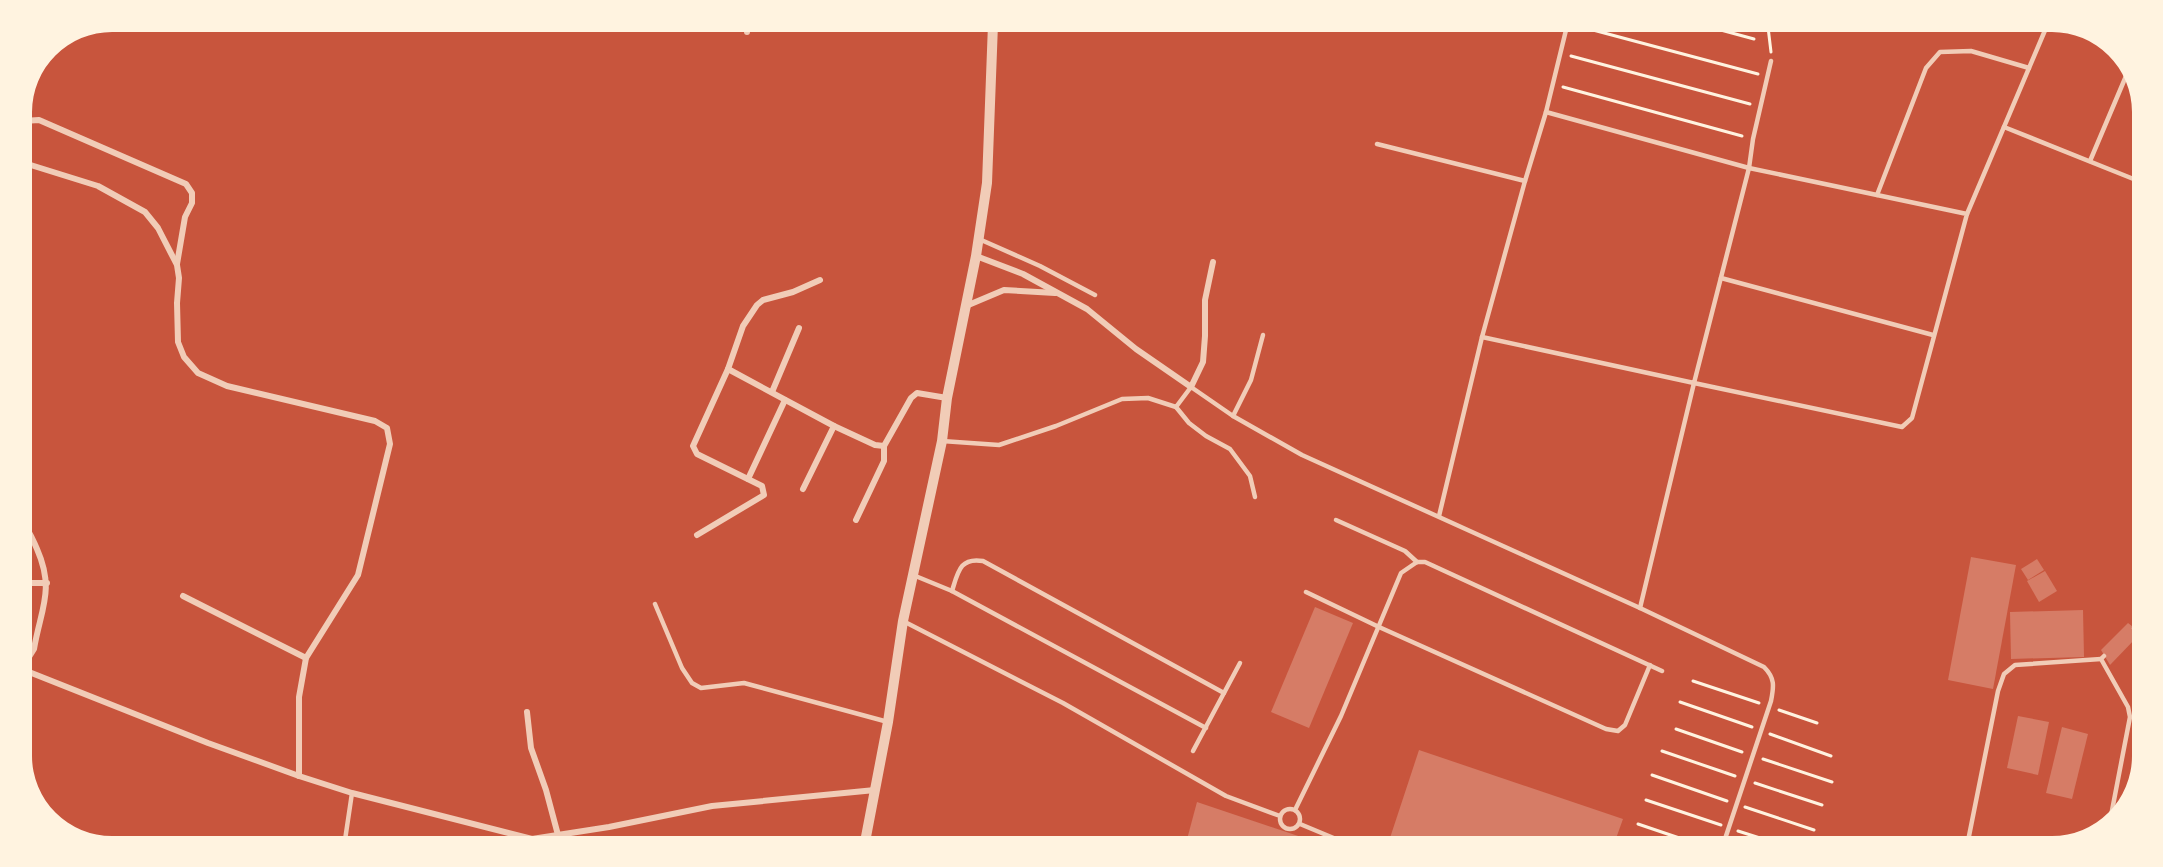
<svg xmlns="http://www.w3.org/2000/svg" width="2163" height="867" font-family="Montserrat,sans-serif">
<rect width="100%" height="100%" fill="#c8553d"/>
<g fill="#d67c66">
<polygon points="1971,557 2016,565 1993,689 1948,680"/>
<polygon points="2037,559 2044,570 2028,580 2021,569"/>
<polygon points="2045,571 2057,591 2039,602 2027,581"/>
<polygon points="1315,607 1353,623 1309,728 1271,712"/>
<polygon points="2083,610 2084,657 2011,659 2010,612"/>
<polygon points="2128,623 2137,630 2137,637 2110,665 2101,650"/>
<polygon points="2018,716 2049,722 2038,775 2007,768"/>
<polygon points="2062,727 2088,734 2072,799 2046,793"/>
<polygon points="1419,750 1623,819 1614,844 1388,844"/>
<polygon points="1197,802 1319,843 1186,843"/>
</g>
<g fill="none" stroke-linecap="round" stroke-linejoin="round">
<g stroke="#fff3e0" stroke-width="3">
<polyline points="1578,26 1758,74"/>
<polyline points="1706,26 1754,39"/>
<polyline points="1768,27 1771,52"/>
<polyline points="1571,56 1750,104"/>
<polyline points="1563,87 1742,136"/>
<polyline points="1693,681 1759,703"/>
<polyline points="1680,702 1752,727"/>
<polyline points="1779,710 1817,723"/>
<polyline points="1676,729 1742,752"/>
<polyline points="1770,734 1831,756"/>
<polyline points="1662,751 1735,776"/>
<polyline points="1763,759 1832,782"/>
<polyline points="1652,775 1727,801"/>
<polyline points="1755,783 1822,805"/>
<polyline points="1646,800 1721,825"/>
<polyline points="1745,807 1814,830"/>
<polyline points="1638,824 1700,845"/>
<polyline points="1738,831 1782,845"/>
</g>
<g stroke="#f1ccb7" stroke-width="4.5">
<polyline points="1546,112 1749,168 1967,214 1912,418 1902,427 1694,383 1640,608"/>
<polyline points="2004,127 2141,182"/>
<polyline points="1377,144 1525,181"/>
<polyline points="2090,161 2129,69"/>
<polyline points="1877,195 1926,68 1940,52 1971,51 2029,68"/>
<polyline points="1967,214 2046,28"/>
<polyline points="979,239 1040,266 1095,295"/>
<polyline points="1721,278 1933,335"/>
<polyline points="1482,337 1694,383 1749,168 1753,139 1771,61"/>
<polyline points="1176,407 1189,423 1206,436 1230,449 1250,476 1255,497"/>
<polyline points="1233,416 1251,380 1263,335"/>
<path d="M942,441L999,445L1056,426L1122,399L1148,398L1176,407L1191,387L1233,416L1302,455L1640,608L1764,667C1775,678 1774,686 1771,701L1723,845"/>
<polyline points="1439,516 1482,337 1525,181 1546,112 1567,26"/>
<polyline points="1336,520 1405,551 1417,562"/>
<polyline points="913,575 952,591 1206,728"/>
<path d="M952,591C958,572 960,557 983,561L1224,693"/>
<polyline points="1306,592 1379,627 1606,729 1618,731 1625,725 1650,665"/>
<polyline points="655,604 682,668 692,683 701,688 744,683 888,722"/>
<polyline points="903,621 1063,703 1226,796 1280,816"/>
<polyline points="2134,628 2137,624"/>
<polyline points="2104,656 2101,659 2128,707 2130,717 2110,821"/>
<polyline points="1193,751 1240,663"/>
<circle cx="1290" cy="819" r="10"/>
<polyline points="1295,810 1341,716 1401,573 1417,562 1425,562 1662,671"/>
<polyline points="1300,824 1348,844"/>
<polyline points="345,840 352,793"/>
<polyline points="1967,846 1998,691 2004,674 2015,665 2101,659"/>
</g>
<g stroke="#f1ccb7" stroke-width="6">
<polyline points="747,32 747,23"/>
<polyline points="21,126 23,121 39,120 186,184 192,193 192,203 185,217 177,264"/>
<polyline points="21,162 98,186 145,212 158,228 177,265 179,278 177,303 178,342 184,357 198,373 227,386 375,421 387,428 390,444 358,575 306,658 299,697 299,776"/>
<polyline points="976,256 1023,274 1087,309 1136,349 1191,387 1203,362 1205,336 1205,300 1213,262"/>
<polyline points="966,306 1004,290 1055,293"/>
<polyline points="728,369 834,426 875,445 884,446"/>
<polyline points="772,392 799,328"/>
<polyline points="748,479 785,400"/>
<polyline points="803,489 834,426"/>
<polyline points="856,520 884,461 884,446 911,398 917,393 947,398"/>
<path d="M21,521C29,529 32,538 37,549C55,590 41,608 34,649L29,657L22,662"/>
<polyline points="697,535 764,495 762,486 697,454 693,446 728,369 743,326 757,305 763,300 793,292 820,280"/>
<polyline points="21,583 47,583"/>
<polyline points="183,596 306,658"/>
<polyline points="24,661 29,672 208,743 299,776 352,793 532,839 609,827 712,806 875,790"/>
<polyline points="527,712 531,748 546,790 558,835"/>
</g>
<polyline stroke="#f1ccb7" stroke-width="10" points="865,842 888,722 903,621 942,441 947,398 976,256 987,183 993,24"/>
</g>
<path d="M0 0H2163V867H0ZM112 32H2052A80 80 0 0 1 2132 112V756A80 80 0 0 1 2052 836H112A80 80 0 0 1 32 756V112A80 80 0 0 1 112 32Z" fill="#fff3e0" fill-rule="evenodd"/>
</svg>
